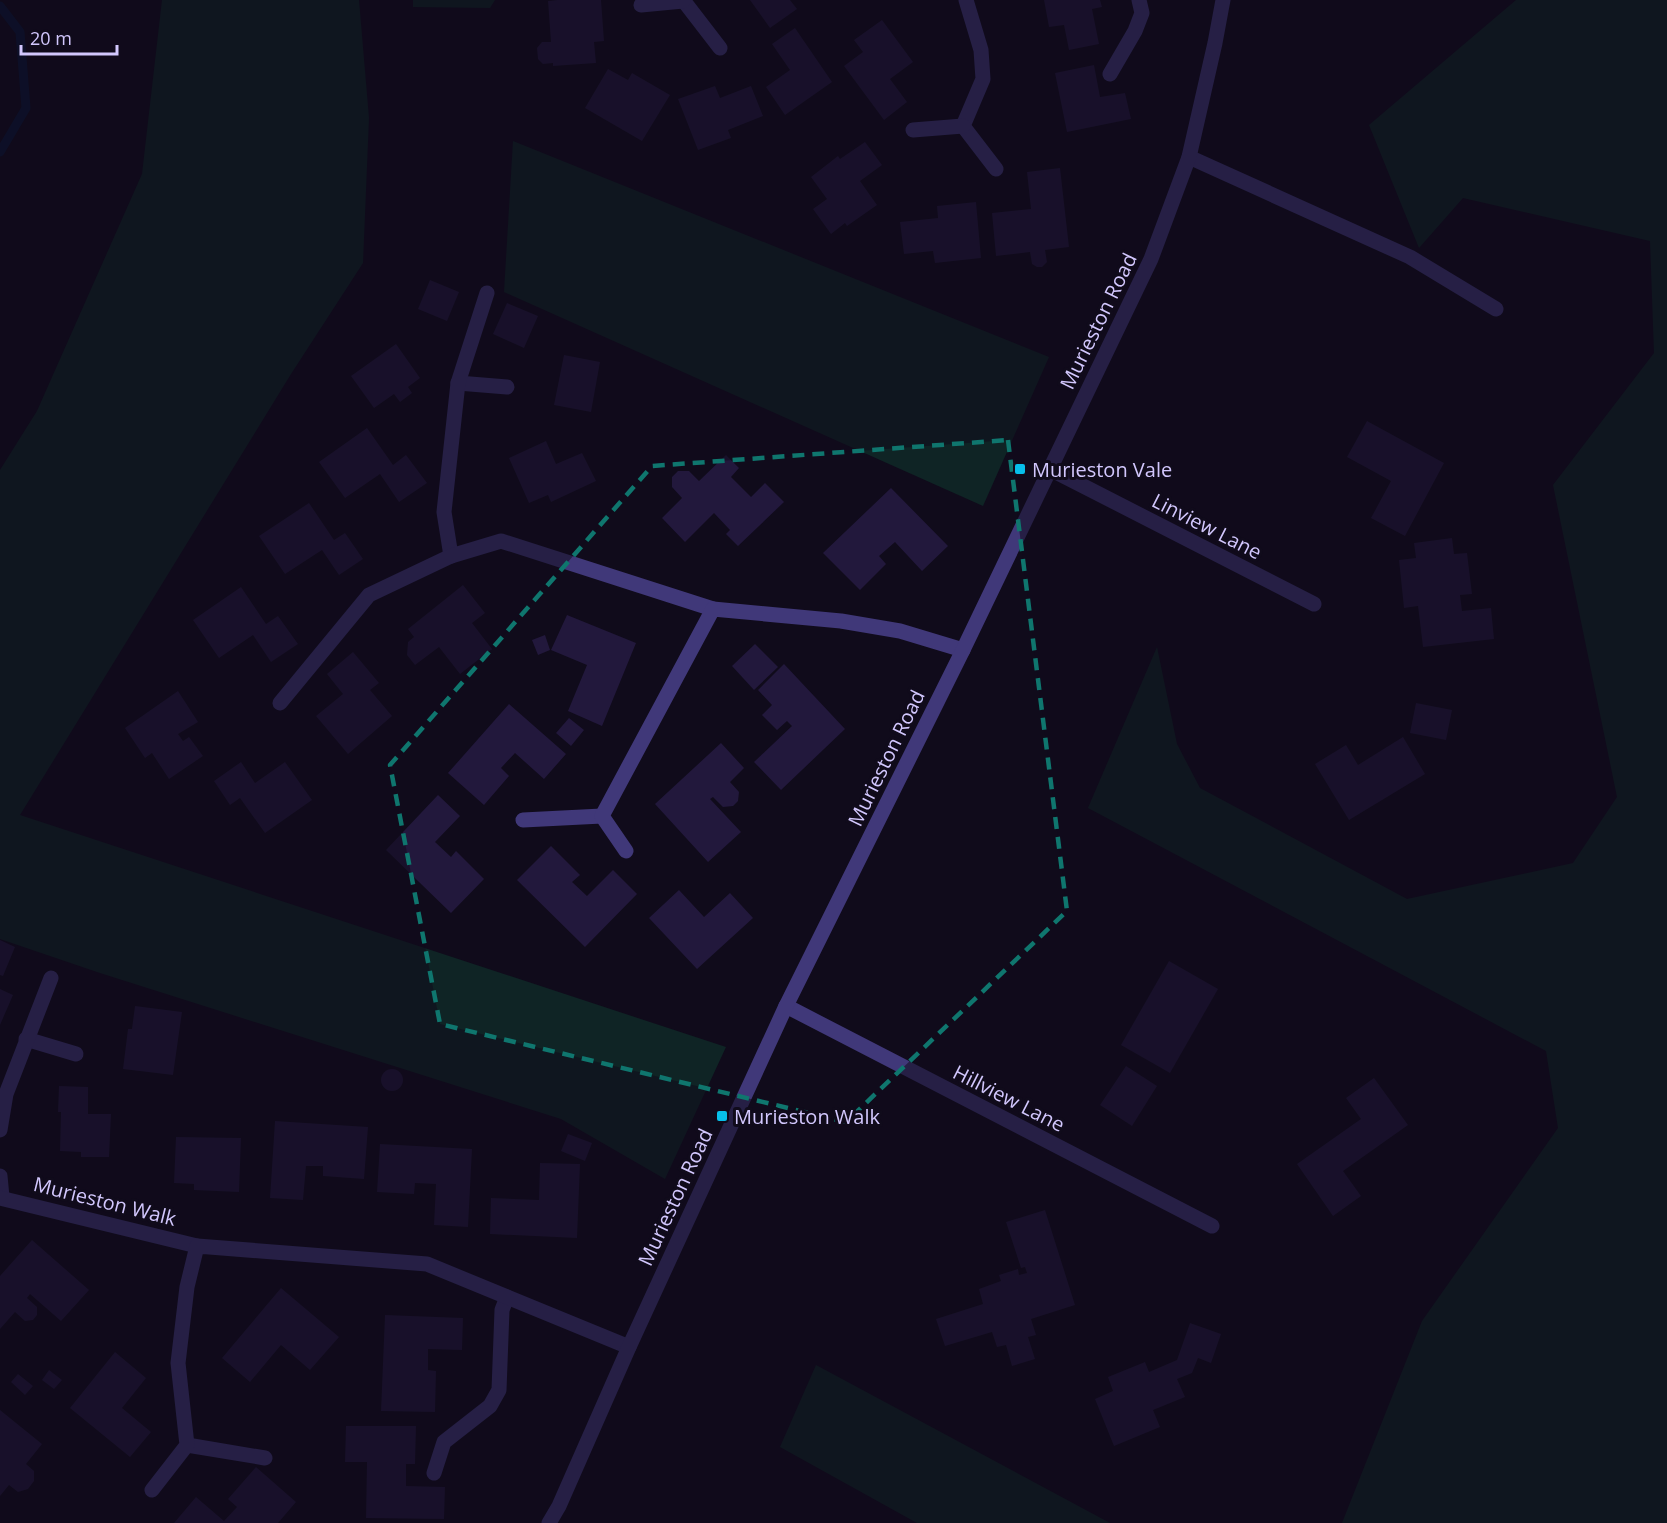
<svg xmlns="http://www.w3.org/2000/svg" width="1667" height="1523" font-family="'Open Sans',sans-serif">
<rect width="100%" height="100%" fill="#100b1b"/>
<g fill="#0f2425">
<polygon points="162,0 359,0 369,118 363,263 291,374 20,815 726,1047 665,1179 561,1119 100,973 0,939 0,470 37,411 142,174"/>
<polygon points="413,0 495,0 490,8 413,7"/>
<polygon points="1516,0 1667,0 1667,1523 1342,1523 1422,1321 1558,1128 1546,1051 1088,808 1157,647 1177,744 1200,788 1407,899 1573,863 1617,797 1553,485 1654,353 1650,241 1463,198 1419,248 1369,125"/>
<polygon points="513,141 1049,357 983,506 504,292"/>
<polygon points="816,1365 1110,1523 917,1523 780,1447"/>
</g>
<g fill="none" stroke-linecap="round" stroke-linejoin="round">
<polyline stroke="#0a1636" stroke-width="9" points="0,6 20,32 26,108 0,152"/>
</g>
<g fill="#22183c">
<polygon points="557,0 601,0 604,41 594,42 596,63 553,66 553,63 543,64 538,59 537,48 542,42 551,42 548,1"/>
<polygon points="750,0 790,0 797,9 770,28"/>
<polygon points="1044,0 1100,0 1102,7 1092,9 1099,44 1069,50 1064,25 1049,27"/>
<polygon points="882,20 913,62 890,79 907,102 884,120 844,66 863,52 854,40"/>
<polygon points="795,28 832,82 785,115 766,87 790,70 772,44"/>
<polygon points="1094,65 1100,97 1125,93 1131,119 1067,132 1055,73"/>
<polygon points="608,69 628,80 632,73 670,95 642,141 585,108"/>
<polygon points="715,86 720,98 751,86 763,116 728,130 731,138 698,150 678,99"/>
<polygon points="865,142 882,165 860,181 877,205 847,226 845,223 831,234 813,209 827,199 811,177 838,156 840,159"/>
<polygon points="1060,168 1069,247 1045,250 1047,262 1042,267 1037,267 1032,264 1030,252 996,256 992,213 1031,209 1027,172"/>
<polygon points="976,202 981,258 935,263 933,251 904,254 900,222 938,218 937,206"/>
<polygon points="430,280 459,292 447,321 418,309"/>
<polygon points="507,303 538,316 524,348 493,334"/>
<polygon points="396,344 420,378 408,387 412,393 400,402 394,394 374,408 351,376"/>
<polygon points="564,355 600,362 591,412 554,405"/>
<polygon points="1367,421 1444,463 1405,536 1371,518 1391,481 1347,457"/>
<polygon points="367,428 393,465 406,455 427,483 399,502 380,474 345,498 319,462"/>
<polygon points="546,441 556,464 582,453 596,481 551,502 548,495 529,503 509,458"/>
<polygon points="726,455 739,468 731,477 751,497 765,483 784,502 738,546 726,534 730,530 714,513 685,542 662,518 682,498 672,487 672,477 678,471 689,471 699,481"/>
<polygon points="891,488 948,546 922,571 895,542 879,556 886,564 860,590 823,553"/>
<polygon points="309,503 334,540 345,533 363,559 339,575 322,550 285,574 259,536"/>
<polygon points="1452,538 1454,554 1467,553 1472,594 1460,595 1462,611 1491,608 1494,639 1423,647 1418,606 1404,608 1399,560 1416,558 1414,543"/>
<polygon points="463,585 485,613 472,623 492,649 460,674 439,647 415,665 407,655 408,642 414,637 408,629"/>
<polygon points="241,587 266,624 278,616 298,644 271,662 253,635 219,658 193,620"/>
<polygon points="567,615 636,643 602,726 568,711 587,665 551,650"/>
<polygon points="545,635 550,650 538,655 532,640"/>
<polygon points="755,644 778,667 754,690 732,666"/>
<polygon points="353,652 379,683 370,690 392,716 348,754 316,716 343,694 327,674"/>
<polygon points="784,664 845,729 781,790 754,762 792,726 787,721 777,730 762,715 772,705 758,690"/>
<polygon points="178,691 198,722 178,734 183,741 189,737 203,756 169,779 152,753 145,758 125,728"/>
<polygon points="1416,703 1452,710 1446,740 1410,733"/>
<polygon points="509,704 566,754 544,779 515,753 501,768 509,776 484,805 448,773"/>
<polygon points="569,718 584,730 571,746 556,733"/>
<polygon points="1403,737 1425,774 1349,820 1315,764 1346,745 1358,765"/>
<polygon points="721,743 744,768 730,782 739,792 738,801 733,806 723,807 713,797 710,799 741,832 708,862 655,804"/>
<polygon points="241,762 255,783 285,762 312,800 265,833 240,798 230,805 214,781"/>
<polygon points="438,795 460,816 435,842 451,857 456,851 484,879 451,913 386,850"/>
<polygon points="551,846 580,875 572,882 587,896 613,870 637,894 585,947 517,880"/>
<polygon points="679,890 704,917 730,893 753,918 697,969 649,918"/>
<polygon points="0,940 15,947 3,976 0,975"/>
<polygon points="1169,961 1218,989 1170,1073 1121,1045"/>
<polygon points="0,989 13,995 0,1025"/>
<polygon points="135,1006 182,1012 173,1075 123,1069 128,1029 132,1029"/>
<polygon points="1126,1066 1157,1086 1132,1126 1100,1105"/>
<circle cx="392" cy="1080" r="11"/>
<polygon points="1374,1078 1408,1125 1343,1171 1361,1196 1333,1216 1297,1164 1361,1119 1346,1098"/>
<polygon points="59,1086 88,1087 88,1114 111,1114 109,1157 81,1157 81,1152 60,1151 61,1112 58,1112"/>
<polygon points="275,1121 368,1127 364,1179 323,1176 323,1166 306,1166 303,1200 270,1198"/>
<polygon points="568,1134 592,1143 585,1161 561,1151"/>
<polygon points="176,1137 241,1138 239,1192 194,1190 194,1184 174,1183"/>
<polygon points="380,1144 472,1149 468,1227 434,1225 436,1184 415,1183 414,1194 377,1192"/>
<polygon points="540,1163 580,1164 577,1238 490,1234 491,1198 539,1200"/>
<polygon points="1045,1210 1075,1305 1031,1319 1036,1335 1028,1337 1035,1359 1012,1366 1006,1345 997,1347 992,1332 945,1346 936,1319 983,1304 979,1289 1001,1281 999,1275 1018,1269 1019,1275 1027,1273 1025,1267 1021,1268 1006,1222"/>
<polygon points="32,1240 89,1290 61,1321 30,1294 27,1298 37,1307 37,1315 33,1320 25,1321 15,1312 0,1329 0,1276"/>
<polygon points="281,1288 339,1337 310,1370 281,1345 250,1382 222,1358"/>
<polygon points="385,1315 463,1318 462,1350 428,1349 428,1370 436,1371 435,1412 381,1411"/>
<polygon points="1190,1323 1221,1334 1211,1363 1198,1358 1192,1373 1177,1379 1185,1397 1153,1410 1160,1427 1114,1446 1095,1399 1113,1391 1108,1377 1145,1362 1149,1372 1177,1360"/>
<polygon points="115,1352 146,1378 122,1408 151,1432 130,1457 70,1408"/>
<polygon points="49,1370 62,1380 54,1389 42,1380"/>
<polygon points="18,1374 33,1386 25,1395 11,1382"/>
<polygon points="0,1410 42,1444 26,1464 34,1471 34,1481 28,1489 18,1492 9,1485 0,1496"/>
<polygon points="346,1426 416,1426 415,1464 406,1464 406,1486 445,1487 444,1519 366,1518 367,1462 345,1462"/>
<polygon points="256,1467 296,1502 278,1523 174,1523 196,1497 224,1521 237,1507 228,1499"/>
</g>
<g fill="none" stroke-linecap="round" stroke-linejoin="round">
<g stroke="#403879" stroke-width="15">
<polyline points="1110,74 1135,31 1142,13 1139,0"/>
<polyline points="1189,157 1410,257 1496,309"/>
<polyline points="434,1473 444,1442 490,1406 499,1390 502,1310 507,1297"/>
</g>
<g stroke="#403879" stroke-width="15">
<polyline points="683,0 720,48"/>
<polyline points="966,0 981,50 983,79 963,126 996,169"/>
<polyline points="641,5 683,1"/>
<polyline points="913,130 963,126"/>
<polyline points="458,383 507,387"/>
<polyline points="1050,469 1314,604"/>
<polyline points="451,556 444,512 458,383 487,293"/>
<polyline points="280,703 369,595 451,556 501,541 713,609"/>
<polyline points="523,820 602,816"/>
<polyline points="626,851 602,816 713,609 841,621 900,631 963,650"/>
<polyline points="786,1006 1212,1226"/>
<polyline points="26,1039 76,1054"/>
<polyline points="0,1130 6,1094 51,978"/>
<polyline points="0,1176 2,1197"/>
<polyline points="0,1198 197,1246"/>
<polyline points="187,1445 265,1458"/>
<polyline points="152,1490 187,1445 178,1363 187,1287 197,1246 427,1264 629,1347"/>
</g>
<polyline stroke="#403879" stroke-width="15" points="549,1523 559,1506 629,1347 786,1006 963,650 1151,259 1189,157 1215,43 1223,0"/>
</g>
<path d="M0 0H1667V1523H0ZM1008,440L1067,911L846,1122L440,1024L390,765L652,466Z" fill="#100b1b" fill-opacity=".55" fill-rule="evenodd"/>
<path fill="none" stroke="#0f766e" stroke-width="4.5" stroke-dasharray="12 8" stroke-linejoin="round" d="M1008,440L1067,911L846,1122L440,1024L390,765L652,466Z"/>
<g fill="#07bfea" stroke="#100b1b" stroke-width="2">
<rect x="1014" y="463" width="12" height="12" rx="3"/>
<rect x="716" y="1110" width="12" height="12" rx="3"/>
</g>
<g text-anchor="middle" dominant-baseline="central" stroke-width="6" stroke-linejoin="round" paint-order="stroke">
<g font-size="20" fill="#d2c7fd" stroke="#100b1b">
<text transform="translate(1098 321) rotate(-64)">Murieston Road</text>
<text transform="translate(1207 526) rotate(27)">Linview Lane</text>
<text transform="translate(886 758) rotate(-64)">Murieston Road</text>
<text transform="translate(1009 1098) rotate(27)">Hillview Lane</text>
<text transform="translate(675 1197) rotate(-65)">Murieston Road</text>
<text transform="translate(105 1201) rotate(14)">Murieston Walk</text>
</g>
<g font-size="20" fill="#d2c7fd" stroke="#100b1b" text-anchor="start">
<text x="1032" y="469">Murieston Vale</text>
<text x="734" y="1116">Murieston Walk</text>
</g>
</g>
<path d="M21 45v9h96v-9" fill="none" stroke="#d2c7fd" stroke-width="3"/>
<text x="30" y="45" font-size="18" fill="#d2c7fd" stroke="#100b1b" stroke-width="4.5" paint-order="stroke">20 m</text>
</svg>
